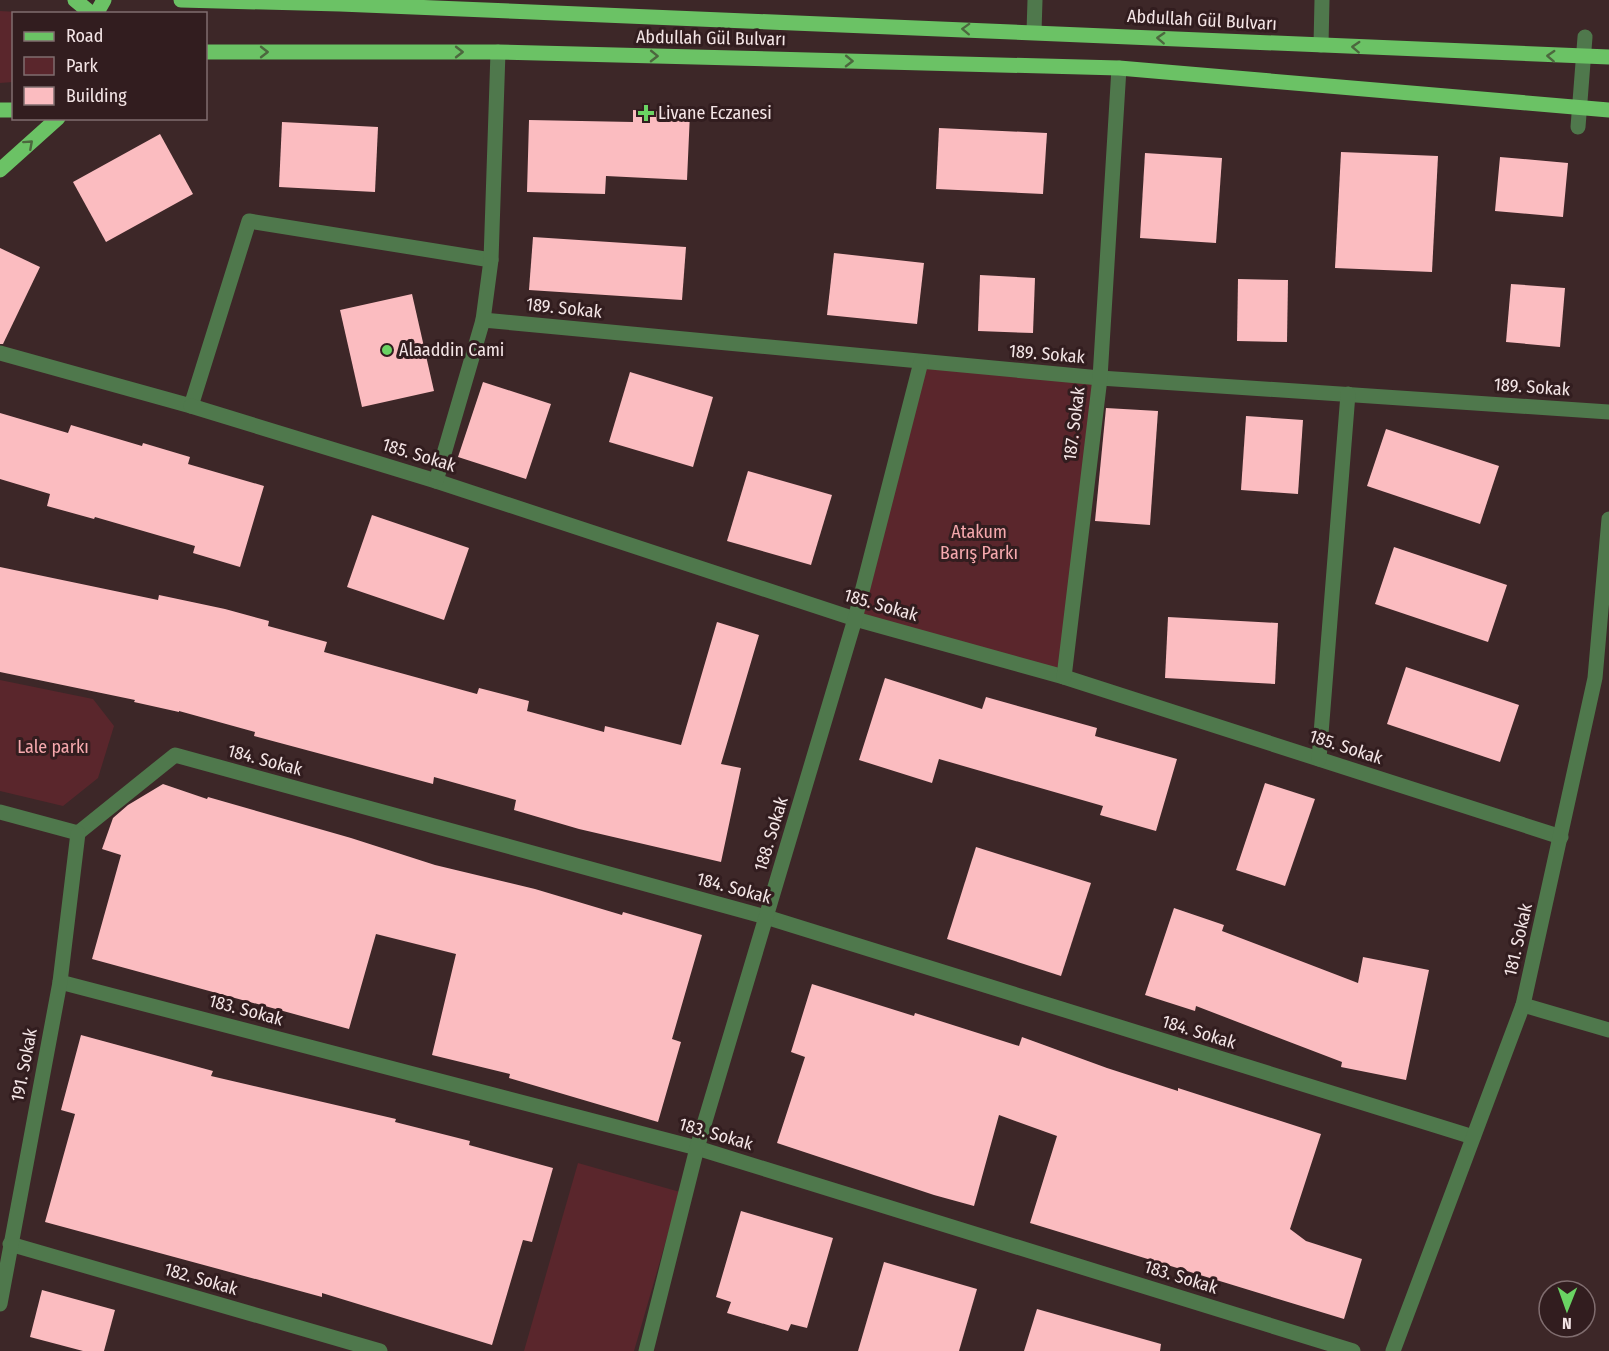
<svg xmlns="http://www.w3.org/2000/svg" width="1609" height="1351" font-family="'Fira Sans Condensed',sans-serif">
<rect width="100%" height="100%" fill="#3d2728"/>
<g fill="#5a262c">
<polygon points="0,11 36,13 14,14 13,82 0,83"/>
<polygon points="921,362 1100,378 1064,677 855,619"/>
<polygon points="0,680 93,699 114,726 98,778 63,806 0,791"/>
<polygon points="578,1163 680,1192 634,1351 524,1351"/>
</g>
<g fill="#fbbcc0">
<polygon points="633,110 690,113 687,180 606,176 605,194 527,192 529,120 633,122"/>
<polygon points="282,122 378,127 375,192 279,187"/>
<polygon points="939,128 1047,133 1043,194 936,189"/>
<polygon points="160,134 193,194 106,242 73,182"/>
<polygon points="1341,152 1438,156 1432,272 1335,268"/>
<polygon points="1145,153 1222,158 1216,243 1140,238"/>
<polygon points="1500,157 1568,163 1563,217 1495,211"/>
<polygon points="533,237 686,247 682,300 529,290"/>
<polygon points="0,248 40,267 3,344 0,344"/>
<polygon points="834,253 924,263 917,324 827,315"/>
<polygon points="980,275 1035,278 1033,333 978,331"/>
<polygon points="1238,279 1288,280 1287,342 1237,341"/>
<polygon points="1511,284 1565,288 1560,347 1506,342"/>
<polygon points="412,294 434,391 362,407 340,310"/>
<polygon points="630,372 713,397 693,467 609,442"/>
<polygon points="483,382 551,404 526,479 458,457"/>
<polygon points="1106,408 1158,411 1150,525 1095,521"/>
<polygon points="0,413 68,433 71,425 142,446 143,443 190,457 188,464 264,486 240,567 193,553 195,546 95,517 94,519 47,506 50,494 0,479"/>
<polygon points="1246,416 1303,420 1298,494 1241,490"/>
<polygon points="1386,429 1499,466 1480,524 1367,486"/>
<polygon points="748,471 832,495 811,565 727,541"/>
<polygon points="372,515 469,548 444,620 347,587"/>
<polygon points="1394,547 1507,585 1488,642 1375,604"/>
<polygon points="0,567 158,600 159,595 225,609 269,621 268,626 327,642 324,652 477,694 479,688 529,701 527,711 604,732 605,726 681,745 717,622 759,635 721,764 741,768 721,862 579,829 514,810 516,800 434,777 433,784 254,736 255,732 179,711 179,712 134,702 135,700 0,672"/>
<polygon points="1168,617 1278,623 1275,684 1165,678"/>
<polygon points="1406,667 1519,705 1500,762 1387,724"/>
<polygon points="885,678 982,709 986,697 1097,728 1095,736 1177,759 1156,831 1100,815 1103,806 939,759 932,783 859,760"/>
<polygon points="1265,783 1315,799 1285,886 1236,870"/>
<polygon points="163,784 207,799 208,797 351,838 435,865 535,889 622,915 623,912 702,935 672,1039 681,1042 658,1122 509,1078 510,1074 432,1055 456,954 376,934 349,1029 92,959 121,855 102,849 113,818 128,805"/>
<polygon points="976,847 1091,883 1061,976 947,939"/>
<polygon points="1174,908 1224,925 1222,931 1358,983 1363,957 1429,970 1406,1080 1341,1067 1342,1062 1196,1006 1195,1011 1145,995"/>
<polygon points="812,984 914,1016 915,1013 1019,1046 1022,1037 1107,1068 1178,1091 1178,1088 1321,1134 1290,1229 1306,1241 1362,1259 1344,1319 1030,1223 1057,1136 999,1115 974,1206 934,1195 777,1143 805,1057 791,1052"/>
<polygon points="81,1035 213,1071 211,1076 396,1119 395,1122 470,1141 469,1145 553,1168 532,1242 523,1240 492,1345 322,1293 322,1297 45,1222 75,1114 61,1110"/>
<polygon points="741,1211 833,1238 807,1328 791,1324 788,1331 727,1313 731,1302 716,1297"/>
<polygon points="884,1262 977,1289 959,1351 858,1351"/>
<polygon points="42,1290 115,1310 104,1351 83,1351 30,1337"/>
<polygon points="1037,1309 1161,1344 1160,1351 1024,1351"/>
</g>
<g fill="none" stroke-linecap="round" stroke-linejoin="round">
<g stroke="#4f784c" stroke-width="15">
<polyline points="1034,32 1035,0"/>
<polyline points="1321,45 1322,0"/>
<polyline points="1578,127 1585,37"/>
<polyline points="483,320 1100,378 1609,412"/>
<polyline points="0,353 191,406 249,221 491,260"/>
<polyline points="191,406 436,481 855,619 1064,677 1561,837"/>
<polyline points="436,481 483,320 491,260 498,52"/>
<polyline points="1064,677 1100,378 1119,68"/>
<polyline points="1319,759 1348,394"/>
<polyline points="0,812 78,833 175,755 766,917 1473,1137"/>
<polyline points="60,982 697,1148 1353,1351"/>
<polyline points="1523,1005 1609,1030"/>
<polyline points="10,1244 380,1351"/>
<polyline points="0,1304 60,982 78,833"/>
<polyline points="646,1351 697,1148 855,619 921,362"/>
<polyline points="1393,1351 1523,1005 1595,678 1609,519"/>
</g>
<g stroke="#6bc265" stroke-width="15">
<polyline points="75,0 92,14"/>
<polyline points="181,0 340,4 1609,57"/>
<polyline points="96,14 104,0"/>
<polyline points="206,52 498,52 1119,68 1609,110"/>
<polyline points="0,110 14,110"/>
<polyline points="0,170 58,118"/>
</g>
</g>
<defs><path id="oneway-chevron" d="M-2-3.5L2.5 0L-2 3.5" fill="none" stroke-width="1.6" stroke-linecap="round" stroke-linejoin="round" transform="scale(1.5)"/></defs>
<g stroke="#4c673e">
<use href="#oneway-chevron" transform="translate(966 29) rotate(-178)"/>
<use href="#oneway-chevron" transform="translate(1161 38) rotate(-177)"/>
<use href="#oneway-chevron" transform="translate(1356 47) rotate(-177)"/>
<use href="#oneway-chevron" transform="translate(264 52)"/>
<use href="#oneway-chevron" transform="translate(459 52)"/>
<use href="#oneway-chevron" transform="translate(654 56) rotate(1)"/>
<use href="#oneway-chevron" transform="translate(1551 56) rotate(-177)"/>
<use href="#oneway-chevron" transform="translate(849 61) rotate(1)"/>
<use href="#oneway-chevron" transform="translate(29 144) rotate(-42)"/>
</g>
<g fill="#6ad363" stroke="#321d1f" stroke-width="2">
<path d="M643 104h6v6h6v6h-6v6h-6v-6h-6v-6h6z"/>
<circle cx="387" cy="350" r="6"/>
</g>
<g text-anchor="middle" dominant-baseline="central" stroke-width="6" stroke-linejoin="round" paint-order="stroke">
<g font-size="18" fill="#f4e5e6" stroke="#321d1f">
<text transform="translate(1202 20) rotate(3)">Abdullah Gül Bulvarı</text>
<text transform="translate(711 38) rotate(1)">Abdullah Gül Bulvarı</text>
<text transform="translate(564 308) rotate(6)">189. Sokak</text>
<text transform="translate(1047 354) rotate(5)">189. Sokak</text>
<text transform="translate(1532 387) rotate(4)">189. Sokak</text>
<text transform="translate(1074 424) rotate(-83)">187. Sokak</text>
<text transform="translate(419 455) rotate(17)">185. Sokak</text>
<text transform="translate(881 605) rotate(16)">185. Sokak</text>
<text transform="translate(1346 747) rotate(18)">185. Sokak</text>
<text transform="translate(265 760) rotate(15)">184. Sokak</text>
<text transform="translate(771 834) rotate(-73)">188. Sokak</text>
<text transform="translate(734 888) rotate(15)">184. Sokak</text>
<text transform="translate(1518 940) rotate(-77)">181. Sokak</text>
<text transform="translate(246 1010) rotate(15)">183. Sokak</text>
<text transform="translate(1199 1032) rotate(17)">184. Sokak</text>
<text transform="translate(24 1065) rotate(-79)">191. Sokak</text>
<text transform="translate(716 1134) rotate(16)">183. Sokak</text>
<text transform="translate(1181 1277) rotate(17)">183. Sokak</text>
<text transform="translate(201 1279) rotate(16)">182. Sokak</text>
</g>
<g font-size="18" fill="#f4e5e6" stroke="#321d1f" text-anchor="start">
<text x="658" y="113">Livane Eczanesi</text>
<text x="399" y="350">Alaaddin Cami</text>
</g>
<g font-size="18" fill="#f6a9ae" stroke="#321d1f">
<text x="979" y="532">Atakum<tspan x="979" dy="21">Barış Parkı</tspan></text>
<text x="53" y="747">Lale parkı</text>
</g>
</g>
<rect x="12" y="12" width="195" height="108" fill="#321d1f" stroke="#806d6f" stroke-width="1.5"/>
<rect x="24" y="32" width="30" height="9" fill="#6bc265" stroke="#806d6f" stroke-width="1.5"/>
<text x="66" y="42" font-size="18" fill="#f4e5e6">Road</text>
<rect x="24" y="57" width="30" height="18" fill="#5a262c" stroke="#806d6f" stroke-width="1.5"/>
<text x="66" y="72" font-size="18" fill="#f4e5e6">Park</text>
<rect x="24" y="87" width="30" height="18" fill="#fbbcc0" stroke="#806d6f" stroke-width="1.5"/>
<text x="66" y="102" font-size="18" fill="#f4e5e6">Building</text>
<g transform="translate(1567 1309) rotate(181)"><circle r="28" fill="#321d1f" stroke="#806d6f" stroke-width="1.5"/>
<path d="M0-4.5L10 22L0 15L-10 22Z" fill="#6ad363"/>
<text y="-9" font-size="16" font-weight="bold" text-anchor="middle" fill="#f4e5e6">N</text>
</g>
</svg>
